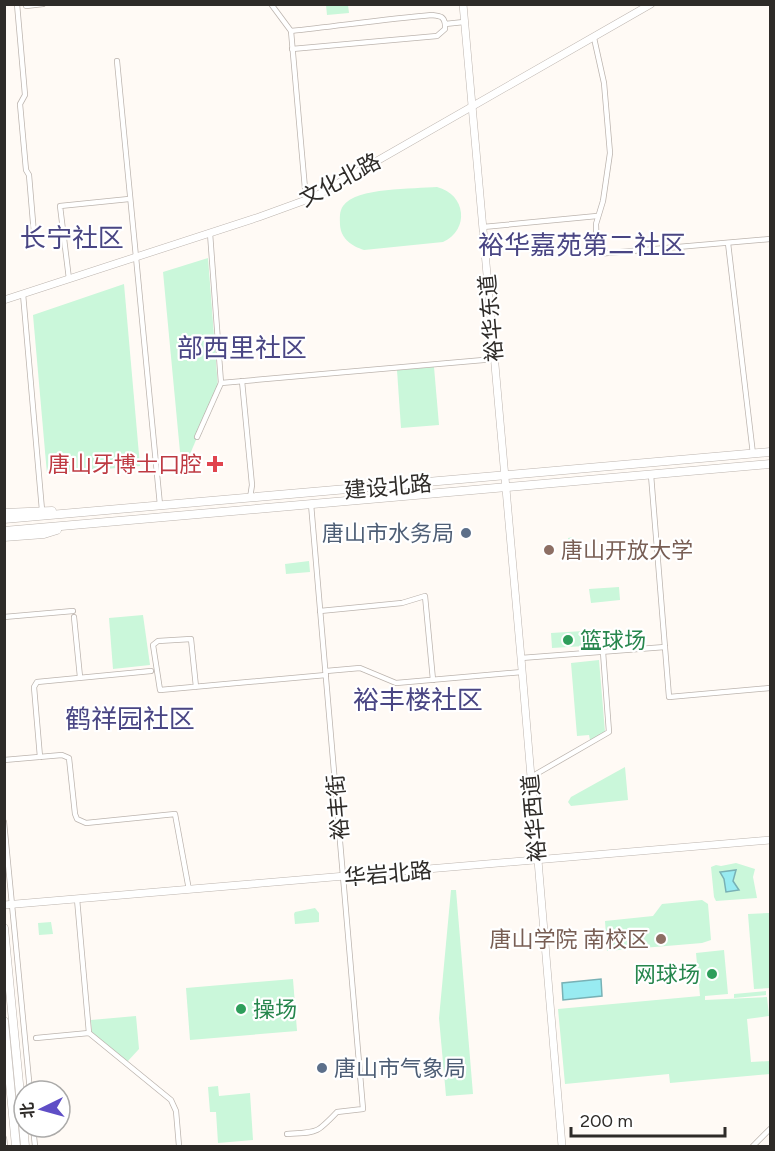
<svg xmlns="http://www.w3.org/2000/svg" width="775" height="1151" font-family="Figtree,'Noto Sans SC',sans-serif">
<rect width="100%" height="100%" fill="#fffaf5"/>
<g fill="#caf7da">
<polygon points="326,5 348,5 349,13 327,15"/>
<path d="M437,187C466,194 470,230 443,242L364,250C352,246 341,239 340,225C340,218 339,212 343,206C356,187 414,189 437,187Z"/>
<polygon points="208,258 218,388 182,473 163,272"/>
<polygon points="124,284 140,466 47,474 33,315"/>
<polygon points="434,367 439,425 401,428 397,370"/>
<polygon points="573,537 577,540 578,552 570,555 568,538"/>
<polygon points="309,561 310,572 286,574 285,564"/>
<polygon points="619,587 620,600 591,603 589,589"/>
<polygon points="143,615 150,665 113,669 109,618"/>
<polygon points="583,631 585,646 552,648 551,633"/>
<polygon points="599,660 605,732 590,740 589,735 577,736 571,663"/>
<polygon points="625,767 628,800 571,806 568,802 571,797"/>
<polygon points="736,863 755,869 753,877 757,898 716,901 714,897 711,867 716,865 721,866"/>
<polygon points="451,890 456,890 473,1094 446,1096 439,1018"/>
<polygon points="702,900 708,904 711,940 702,943 607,951 605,921 653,916 662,904"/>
<polygon points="315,908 319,913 319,922 295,924 294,914 295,912"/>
<polygon points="770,913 770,988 754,989 748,914"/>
<polygon points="51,922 53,934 39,935 38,923"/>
<polygon points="724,950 728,994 705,996 705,1000 767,997 769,1016 747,1019 751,1062 770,1061 770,1074 670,1083 669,1074 565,1084 558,1009 700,996 696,953"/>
<polygon points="293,979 297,1031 190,1040 186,988"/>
<polygon points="766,991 766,995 734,998 734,994"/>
<polygon points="136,1016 139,1049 127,1062 92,1033 91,1020"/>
<polygon points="218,1086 219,1096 250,1093 253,1140 218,1143 216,1112 210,1112 208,1087"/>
</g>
<g fill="#98ebf1" stroke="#78b1b5" stroke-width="1.5">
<polygon points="736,870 733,881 739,890 726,892 724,879 720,872"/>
<polygon points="601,979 602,996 563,1000 562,983"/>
</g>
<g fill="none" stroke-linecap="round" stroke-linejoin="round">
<g stroke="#bcb4ae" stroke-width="6">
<g id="street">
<polyline points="17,4 25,95 20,104 26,170 29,175 34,234"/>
<polyline points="271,4 291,31 306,200"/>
<polyline points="26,6 43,4"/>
<path d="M291,31C338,26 385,19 432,15C440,16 444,16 445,24L464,22"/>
<polyline points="594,38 604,83 610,153 603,201 596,224 597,254 770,239"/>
<polyline points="292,49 437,36 445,29 445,24"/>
<polyline points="117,61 160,505"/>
<polyline points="483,227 597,216"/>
<polyline points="210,233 221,383 495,359"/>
<polyline points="728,243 753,454"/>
<polyline points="69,279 60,206 129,199"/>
<polyline points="23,294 42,510"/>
<polyline points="242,381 252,485 250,498"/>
<polyline points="197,437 221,383"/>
<polyline points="651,475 669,697 770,688"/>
<polyline points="320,611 402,603 425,596 433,680"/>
<polyline points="4,617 73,611"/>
<polyline points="74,617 80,677"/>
<polyline points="521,658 665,647"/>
<polyline points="326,671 360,668 396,683 522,672"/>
<polyline points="196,687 191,639 158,641 153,645 160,690 326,675"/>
<polyline points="40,757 34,687 37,682 151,671"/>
<polyline points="4,760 62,755 69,758 75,814 77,819 86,823 175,814 189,890"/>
<polyline points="531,777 609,732 603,652"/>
<polyline points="4,822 30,1091"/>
<polyline points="77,899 89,1033"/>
<polyline points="36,1038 89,1033 171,1100 176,1111 179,1146"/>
<polyline points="33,1127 35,1146"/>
<path d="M287,1134C318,1132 316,1134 337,1112L363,1109L311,504"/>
<polyline points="4,1138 5,1146"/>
<polyline points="753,1146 770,1129"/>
</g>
</g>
<g stroke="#bcb4ae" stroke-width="8">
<g id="secondary">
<polyline points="463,4 521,658 562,1146"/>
<polyline points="4,300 259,217 314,197 651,4"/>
<polyline points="4,905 770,840"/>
</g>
</g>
<g stroke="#bcb4ae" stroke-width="9">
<g id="primary">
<polyline points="4,513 52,511"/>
<polyline points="4,519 770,452"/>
<polyline points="4,531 770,464"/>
<polyline points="4,537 44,534 57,530"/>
<polyline points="4,928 25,1146"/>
<polyline points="4,1021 16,1146"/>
</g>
</g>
<use href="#street" stroke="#fff" stroke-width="4.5"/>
<use href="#secondary" stroke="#fff" stroke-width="7"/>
<use href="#primary" stroke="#fff" stroke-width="8"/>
</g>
<path fill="#e0444e" stroke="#fff" stroke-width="2" d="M212 455h6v6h6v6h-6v6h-6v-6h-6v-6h6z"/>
<g fill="#5c6f8a" stroke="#fff" stroke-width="2">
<circle cx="466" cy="533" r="6"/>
<circle cx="322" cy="1068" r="6"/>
</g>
<g fill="#8d6e63" stroke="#fff" stroke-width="2">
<circle cx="549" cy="550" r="6"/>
<circle cx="661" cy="939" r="6"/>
</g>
<g fill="#2e9e5b" stroke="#fff" stroke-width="2">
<circle cx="568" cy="640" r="6"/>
<circle cx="712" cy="974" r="6"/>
<circle cx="241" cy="1009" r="6"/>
</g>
<g text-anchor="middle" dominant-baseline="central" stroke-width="4.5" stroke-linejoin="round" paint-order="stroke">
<g font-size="22" fill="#2e2b28" stroke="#fff">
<text transform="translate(340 180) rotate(-28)">文化北路</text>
<text transform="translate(491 318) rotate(-95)">裕华东道</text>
<text transform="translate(388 487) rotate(-5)">建设北路</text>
<text transform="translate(338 807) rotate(-95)">裕丰街</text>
<text transform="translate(534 818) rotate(-95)">裕华西道</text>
<text transform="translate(388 874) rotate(-5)">华岩北路</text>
</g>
<g font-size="22" fill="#be3a42" stroke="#fff" text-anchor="end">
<text x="202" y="464">唐山牙博士口腔</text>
</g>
<g font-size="22" fill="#4e5e75" stroke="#fff" text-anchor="end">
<text x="454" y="533">唐山市水务局</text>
<text x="334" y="1068" text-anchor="start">唐山市气象局</text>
</g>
<g font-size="22" fill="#785e54" stroke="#fff" text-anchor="start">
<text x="561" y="550">唐山开放大学</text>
<text x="649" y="939" text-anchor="end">唐山学院 南校区</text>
</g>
<g font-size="22" fill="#27864d" stroke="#fff" text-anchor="start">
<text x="580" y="640">篮球场</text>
<text x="700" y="974" text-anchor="end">网球场</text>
<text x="253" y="1009">操场</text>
</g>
<g font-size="26" fill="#494583" stroke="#fff">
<text x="72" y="238">长宁社区</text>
<text x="582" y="245">裕华嘉苑第二社区</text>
<text x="242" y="348">部西里社区</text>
<text x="418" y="700">裕丰楼社区</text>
<text x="130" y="719">鹤祥园社区</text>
</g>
</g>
<rect width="775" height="1151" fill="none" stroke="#2e2b28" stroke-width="12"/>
<g transform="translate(42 1109) rotate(265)"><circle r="28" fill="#ffffff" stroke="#abaaa9" stroke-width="1.5"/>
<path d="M0-4.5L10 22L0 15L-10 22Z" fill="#5f4ec6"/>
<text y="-9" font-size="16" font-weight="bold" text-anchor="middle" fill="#2e2b28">北</text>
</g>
<path d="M571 1127v9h154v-9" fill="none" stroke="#2e2b28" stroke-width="3"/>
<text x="580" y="1127" font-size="18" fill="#2e2b28" stroke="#ffffff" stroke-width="4.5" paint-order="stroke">200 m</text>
</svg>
